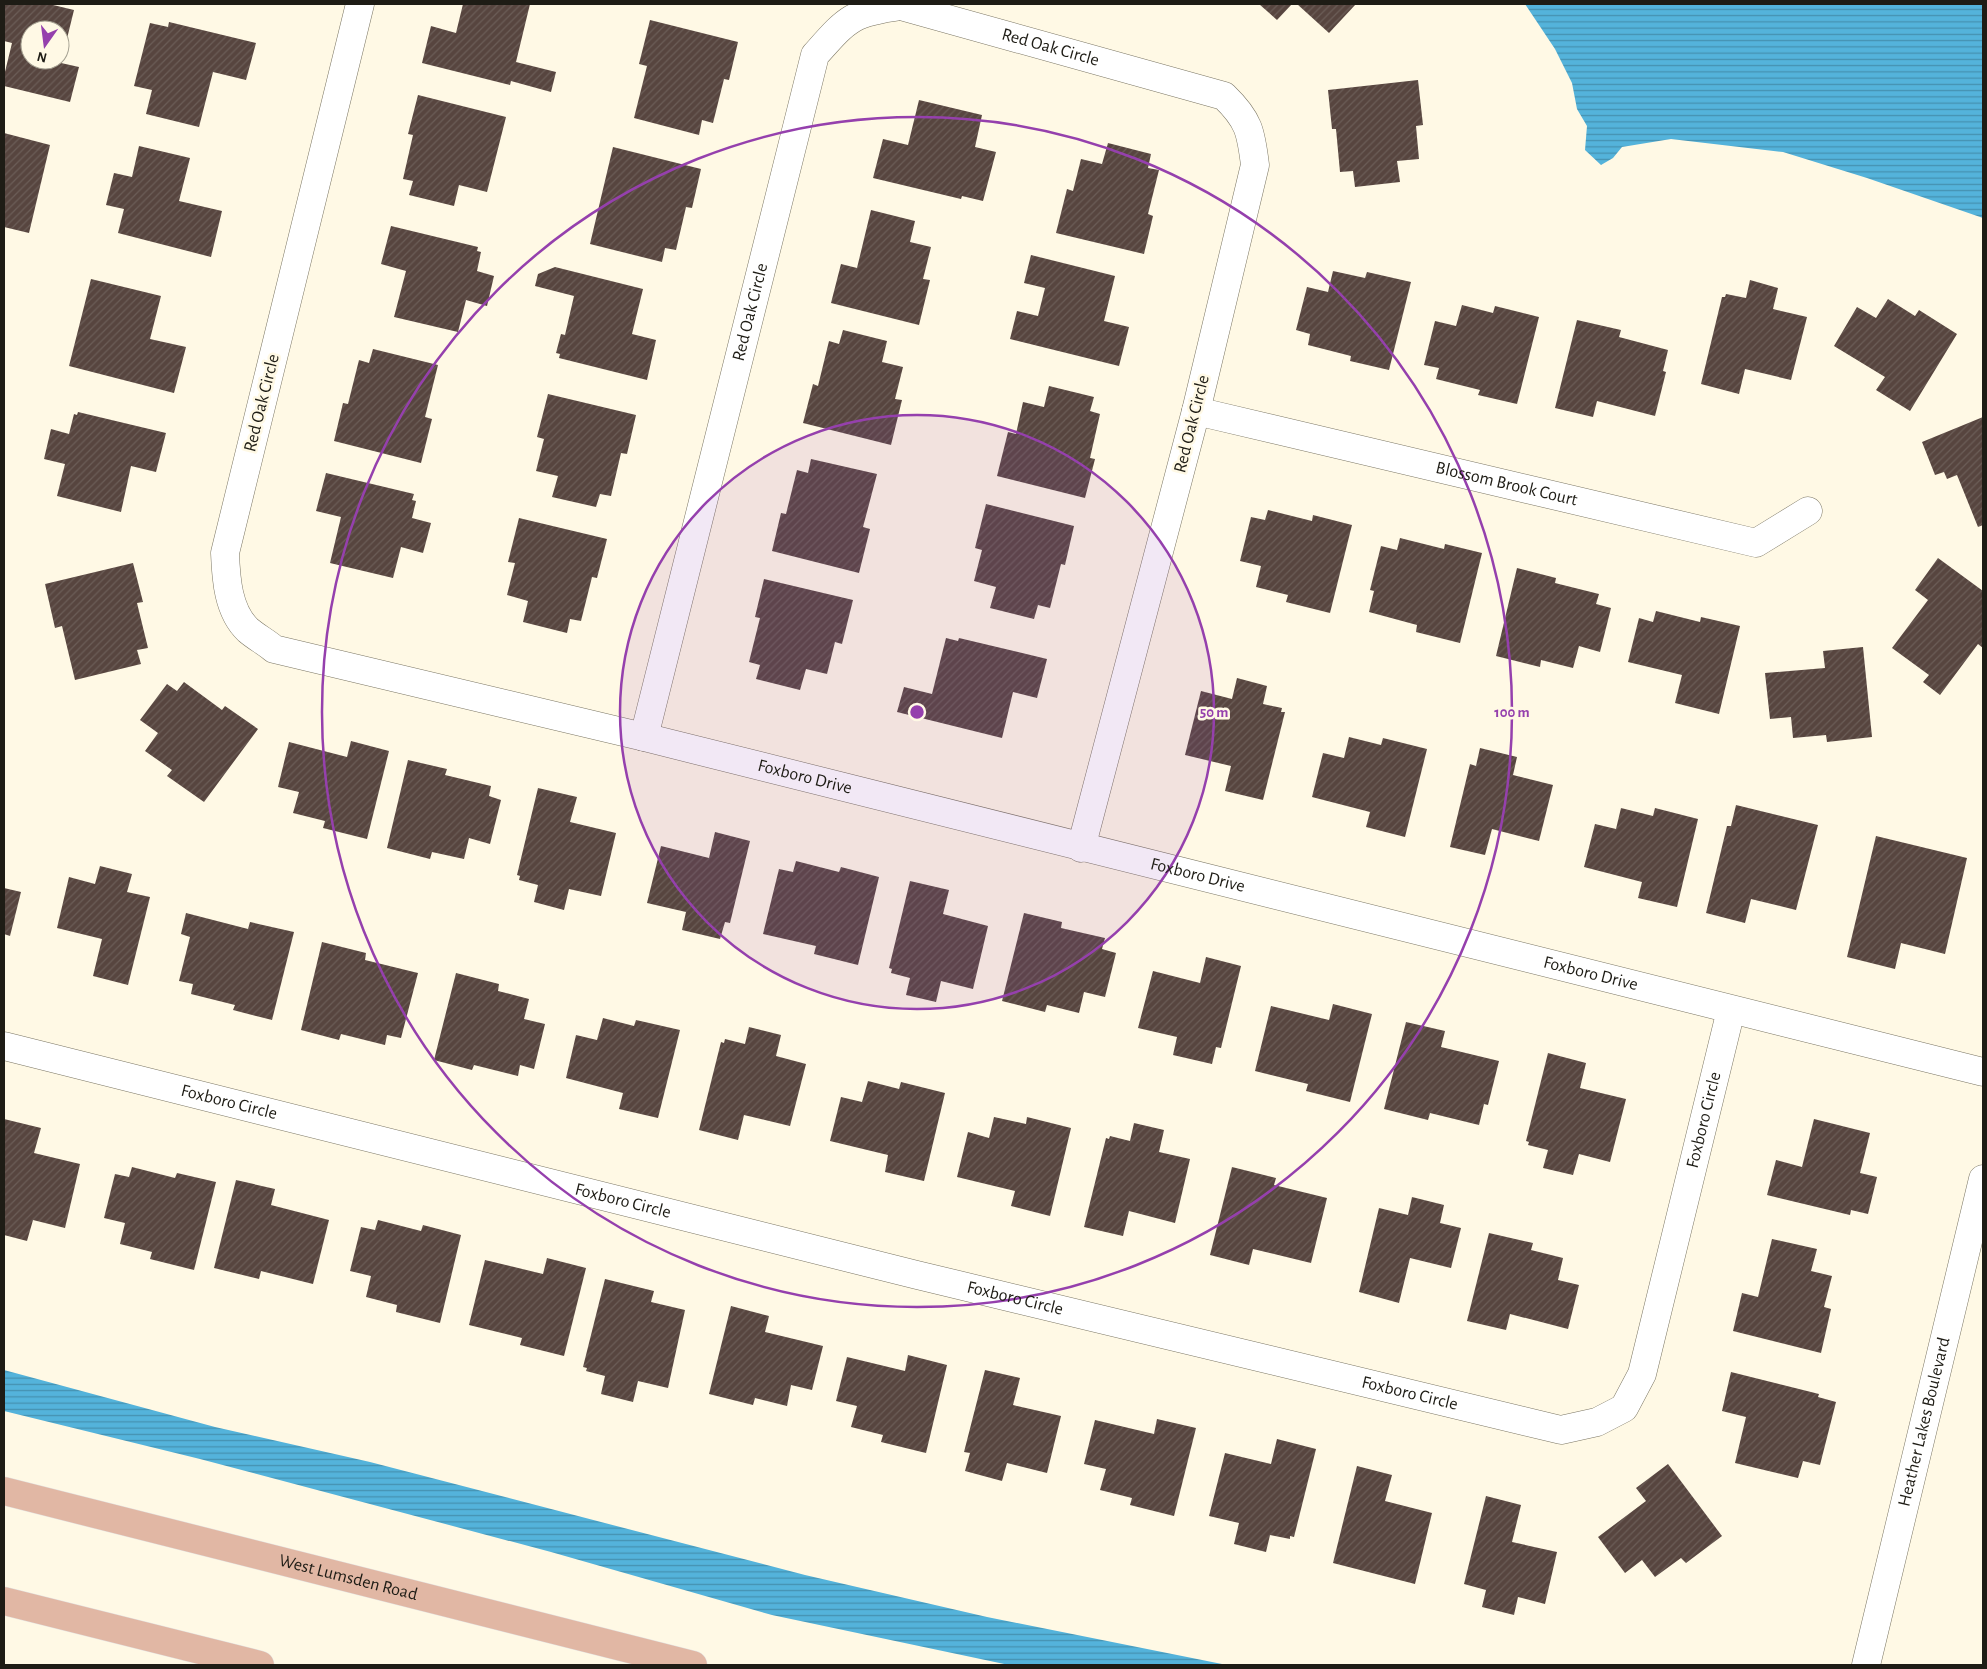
<svg xmlns="http://www.w3.org/2000/svg" width="1987" height="1669" font-family="'Alegreya Sans',sans-serif">
<defs>
<pattern id="water-rules" width="6" height="5" patternUnits="userSpaceOnUse" patternTransform="scale(1.25)"><rect width="6" height="5" fill="#54b3db"/><path d="M0 2.5h6" fill="none" stroke="#4591b0"/></pattern>
<pattern id="building-hatch" width="6" height="6" patternUnits="userSpaceOnUse" patternTransform="scale(1.25)"><rect width="6" height="6" fill="#57453f"/><path d="M-1 1l2-2M0 6l6-6M5 7l2-2" fill="none" stroke="#6b5d57"/></pattern>
</defs>
<rect width="100%" height="100%" fill="#fff9e5"/>
<g fill="url(#water-rules)">
<polygon points="1525,4 1983,4 1983,218 1867,178 1783,152 1671,139 1622,147 1613,158 1601,165 1585,150 1587,126 1577,109 1572,83 1555,49"/>
<polygon points="4,1370 215,1427 370,1462 805,1575 987,1617 1227,1665 1009,1665 772,1615 551,1552 200,1459 4,1411"/>
</g>
<g fill="url(#building-hatch)" fill-rule="evenodd">
<path d="M4,4H49L74,10L61,63L79,67L70,102L4,86V76L12,43L4,41ZM30,30H60V60H30Z"/>
<polygon points="463,4 530,4 516,62 556,72 551,92 511,81 510,85 422,63 431,26 456,33"/>
<polygon points="1259,4 1292,4 1277,20"/>
<polygon points="1297,4 1356,4 1329,33"/>
<polygon points="650,20 738,42 729,80 724,79 713,123 702,120 699,135 634,118 647,66 639,64"/>
<polygon points="169,22 256,43 246,80 213,72 199,127 146,114 152,90 134,86 150,23 168,27"/>
<polygon points="1418,80 1423,125 1416,126 1419,159 1397,161 1400,182 1355,187 1353,171 1340,172 1336,129 1332,129 1328,90"/>
<polygon points="418,95 506,117 487,192 459,185 454,206 409,195 413,181 403,179 413,135 408,134"/>
<polygon points="919,100 982,115 975,147 996,152 983,201 962,196 961,199 873,178 883,139 908,145"/>
<polygon points="4,133 50,145 29,233 4,227"/>
<polygon points="1108,143 1151,154 1148,168 1159,170 1148,214 1153,216 1144,254 1056,233 1067,189 1073,191 1081,159 1102,164"/>
<polygon points="139,146 190,158 179,201 222,211 211,257 118,233 124,209 106,205 114,173 132,177"/>
<polygon points="613,147 701,169 692,208 686,207 676,250 665,248 662,262 590,244"/>
<polygon points="871,210 915,221 910,242 931,247 923,279 930,280 919,325 831,303 841,264 857,268"/>
<polygon points="391,226 478,247 477,251 481,252 477,271 494,276 487,306 466,300 458,332 394,317 406,271 381,264"/>
<polygon points="1031,255 1115,276 1104,321 1129,327 1119,366 1010,339 1017,311 1038,316 1045,288 1024,283"/>
<polygon points="555,267 643,289 632,334 656,340 647,380 559,358 560,354 556,353 561,334 565,335 574,296 535,286 538,274"/>
<polygon points="1333,271 1365,278 1367,272 1411,282 1389,370 1350,361 1351,356 1308,345 1310,334 1296,330 1307,287 1328,292"/>
<polygon points="91,279 161,296 150,339 186,347 174,393 69,366"/>
<polygon points="1750,280 1778,288 1773,309 1807,317 1791,380 1745,369 1739,394 1701,384 1722,297 1725,297 1726,294 1746,298"/>
<polygon points="1888,299 1915,316 1919,310 1957,334 1910,411 1876,390 1885,377 1834,346 1857,307 1876,318"/>
<polygon points="1462,305 1493,313 1495,306 1539,317 1517,404 1478,395 1480,390 1436,379 1439,368 1424,365 1435,321 1456,326"/>
<polygon points="1577,320 1621,330 1619,337 1668,350 1663,371 1666,372 1655,416 1597,401 1593,417 1555,408"/>
<polygon points="843,330 887,341 882,362 903,367 895,399 902,400 891,445 803,423 813,384 818,386 829,341 839,344"/>
<polygon points="373,349 438,365 425,417 432,419 421,463 334,441 343,403 348,404 359,360 369,363"/>
<polygon points="1049,386 1094,397 1090,411 1100,414 1090,458 1095,459 1085,498 997,476 1008,432 1016,434 1023,402 1044,407"/>
<polygon points="548,394 636,415 627,454 621,453 611,496 600,494 596,507 552,497 558,476 536,471 544,439 537,437"/>
<polygon points="78,412 166,433 156,472 131,466 121,512 57,496 65,464 44,459 51,429 69,434 74,414 77,415"/>
<polygon points="1983,417 1983,525 1978,527 1957,475 1947,479 1944,472 1935,475 1922,442"/>
<polygon points="811,459 877,474 863,527 870,529 859,573 772,551 781,513 786,514 797,470 808,473"/>
<polygon points="326,473 414,494 412,500 416,501 412,518 431,523 423,553 401,547 393,578 330,563 341,517 316,511"/>
<polygon points="986,504 1074,526 1065,565 1061,564 1050,608 1038,605 1034,619 990,608 996,587 974,581 982,550 975,548"/>
<polygon points="1268,510 1312,521 1313,515 1352,525 1330,613 1286,602 1288,595 1256,587 1261,566 1240,561 1251,517 1265,520"/>
<polygon points="519,518 607,539 597,578 592,577 581,621 570,619 567,633 523,622 528,601 507,595 515,563 508,562"/>
<polygon points="1400,538 1444,549 1445,544 1482,553 1460,643 1416,632 1417,625 1369,612 1374,591 1370,590 1381,546 1397,550"/>
<polygon points="1938,558 1983,591 1983,648 1978,644 1940,695 1923,682 1929,675 1892,648 1928,600 1915,590"/>
<polygon points="133,563 143,602 137,603 148,648 137,650 141,664 75,680 62,626 55,628 45,584"/>
<polygon points="1517,568 1556,578 1555,583 1599,594 1596,604 1611,608 1600,652 1579,646 1573,668 1541,660 1540,667 1496,656"/>
<polygon points="764,579 853,600 842,644 835,642 827,674 806,669 800,690 756,679 760,665 749,662 760,618 755,617"/>
<polygon points="1656,611 1700,622 1701,617 1740,626 1719,714 1675,703 1682,675 1628,662 1639,618 1653,622"/>
<polygon points="946,638 958,641 959,638 1047,659 1037,698 1013,692 1002,738 897,712 904,687 932,694"/>
<polygon points="1863,647 1872,737 1827,742 1826,735 1793,738 1791,717 1770,719 1765,673 1825,668 1823,651"/>
<polygon points="1237,678 1267,686 1263,704 1282,708 1281,712 1285,712 1263,800 1225,791 1231,766 1185,755 1201,691 1232,699"/>
<polygon points="184,682 222,710 225,706 258,729 204,802 167,776 172,770 145,751 158,733 140,720 167,684 177,691"/>
<polygon points="1349,737 1381,745 1383,738 1427,749 1405,837 1366,827 1370,812 1312,797 1323,753 1344,758"/>
<polygon points="351,741 389,751 367,839 323,828 325,821 293,813 299,792 278,787 289,742 347,757"/>
<polygon points="1480,748 1517,757 1513,775 1553,785 1539,841 1492,829 1485,855 1450,847 1470,764 1476,766"/>
<polygon points="408,760 447,769 445,775 491,786 489,796 501,800 490,844 469,838 464,859 432,852 430,859 387,848"/>
<polygon points="538,788 577,797 570,822 616,833 601,896 569,889 564,910 534,902 538,885 519,880 520,876 517,875"/>
<polygon points="1736,805 1818,825 1796,910 1751,899 1745,923 1706,913 1727,826 1731,826"/>
<polygon points="1621,808 1653,816 1655,808 1698,819 1677,907 1638,898 1642,882 1584,867 1595,824 1616,829"/>
<polygon points="715,832 750,841 730,923 725,922 720,939 682,930 686,912 647,903 661,846 709,858"/>
<polygon points="1876,836 1967,858 1945,954 1901,943 1895,969 1847,957"/>
<polygon points="796,861 839,872 841,867 879,877 858,965 814,954 816,946 763,934 779,869 793,872"/>
<polygon points="100,866 132,874 127,892 150,897 128,985 93,976 102,939 57,928 69,877 95,884"/>
<polygon points="910,881 949,890 943,914 988,926 973,989 941,981 936,1002 906,995 910,978 891,973 892,969 889,968"/>
<polygon points="4,888 21,892 10,936 4,934"/>
<polygon points="186,913 248,929 250,922 294,932 272,1020 233,1010 235,1005 191,994 193,984 179,981 190,937 181,934"/>
<polygon points="1024,913 1062,922 1061,928 1105,938 1102,949 1116,953 1105,997 1084,992 1079,1013 1047,1005 1045,1012 1002,1001"/>
<polygon points="322,942 366,953 365,960 418,973 401,1038 387,1035 385,1045 341,1034 339,1040 301,1030"/>
<polygon points="1206,957 1241,966 1221,1048 1216,1047 1212,1064 1173,1055 1177,1037 1138,1028 1153,971 1200,983"/>
<polygon points="456,973 499,984 498,991 529,999 524,1019 545,1024 534,1069 520,1065 518,1076 474,1065 472,1070 434,1060"/>
<polygon points="1333,1004 1372,1014 1350,1102 1306,1091 1308,1084 1255,1071 1271,1006 1329,1020"/>
<polygon points="603,1018 634,1026 636,1020 680,1030 658,1118 619,1109 623,1093 566,1078 576,1035 597,1040"/>
<polygon points="1406,1022 1445,1031 1441,1047 1499,1061 1488,1105 1484,1104 1479,1125 1430,1113 1428,1120 1384,1109"/>
<polygon points="749,1027 781,1035 776,1056 806,1064 790,1126 744,1115 738,1140 699,1130 721,1042 724,1043 725,1039 745,1044"/>
<polygon points="1548,1053 1586,1063 1580,1088 1626,1099 1610,1162 1579,1154 1573,1175 1543,1168 1548,1150 1528,1145 1529,1142 1526,1141"/>
<polygon points="868,1081 899,1089 901,1082 945,1093 924,1181 885,1172 888,1155 830,1141 841,1097 862,1102"/>
<polygon points="994,1117 1026,1124 1027,1117 1071,1128 1050,1216 1011,1206 1015,1191 957,1177 968,1132 989,1138"/>
<polygon points="4,1119 41,1128 34,1153 80,1164 65,1228 33,1220 27,1241 4,1235"/>
<polygon points="1814,1119 1870,1133 1860,1173 1877,1177 1868,1214 1851,1210 1850,1215 1767,1195 1776,1160 1802,1167"/>
<polygon points="1134,1123 1164,1130 1159,1152 1190,1159 1175,1223 1129,1211 1123,1236 1084,1227 1106,1138 1109,1139 1110,1136 1130,1141"/>
<polygon points="132,1167 175,1178 177,1173 216,1182 194,1270 150,1259 152,1252 120,1244 125,1223 104,1218 115,1174 129,1177"/>
<polygon points="1232,1167 1276,1178 1274,1185 1327,1198 1311,1263 1253,1249 1249,1265 1210,1255"/>
<polygon points="236,1180 275,1189 271,1205 329,1220 313,1284 261,1271 259,1279 214,1268"/>
<polygon points="1412,1197 1444,1205 1440,1223 1461,1228 1451,1268 1410,1258 1399,1303 1359,1292 1379,1208 1408,1215"/>
<polygon points="378,1220 421,1231 423,1225 461,1235 440,1323 396,1312 397,1305 366,1297 371,1276 350,1271 361,1227 375,1230"/>
<polygon points="1489,1233 1533,1243 1531,1250 1563,1258 1558,1280 1579,1285 1568,1329 1510,1314 1506,1330 1467,1321"/>
<polygon points="1772,1239 1817,1249 1811,1271 1832,1276 1824,1307 1831,1309 1821,1353 1733,1331 1742,1293 1758,1297"/>
<polygon points="547,1258 586,1268 564,1356 520,1345 522,1338 469,1325 485,1260 543,1274"/>
<polygon points="605,1279 654,1291 651,1302 685,1310 668,1388 638,1381 633,1402 601,1394 605,1376 586,1371 587,1368 583,1367"/>
<polygon points="731,1306 769,1316 765,1332 823,1346 812,1390 791,1385 787,1406 755,1398 753,1405 709,1394"/>
<polygon points="908,1355 947,1365 926,1453 881,1442 883,1435 851,1427 857,1406 836,1401 847,1357 905,1371"/>
<polygon points="985,1370 1020,1378 1013,1405 1061,1416 1047,1473 1007,1463 1002,1481 965,1471 970,1453 964,1452"/>
<polygon points="1731,1372 1819,1394 1818,1397 1836,1402 1820,1465 1803,1461 1798,1478 1735,1463 1746,1417 1722,1411"/>
<polygon points="1157,1419 1196,1428 1174,1516 1130,1505 1132,1498 1100,1490 1106,1469 1084,1464 1095,1420 1154,1434"/>
<polygon points="1277,1439 1316,1449 1294,1537 1290,1536 1290,1539 1270,1535 1266,1552 1234,1544 1239,1523 1209,1516 1225,1453 1271,1464"/>
<polygon points="1668,1464 1722,1536 1686,1563 1681,1558 1655,1577 1642,1560 1625,1573 1598,1537 1646,1501 1636,1488"/>
<polygon points="1357,1466 1392,1475 1385,1501 1432,1513 1415,1584 1333,1563"/>
<polygon points="1486,1496 1521,1505 1512,1542 1557,1552 1545,1604 1518,1597 1514,1615 1482,1607 1486,1590 1464,1584"/>
</g>
<g fill="none" stroke-linecap="round" stroke-linejoin="round">
<g stroke="#7b7664" stroke-width="29">
<g id="minor">
<path id="s1" d="M360,4L225,553C226,579 228,611 248,630C256,637 266,642 274,649L644,737L1983,1072"/>
<path id="s2" d="M1196,411L1756,543L1808,511"/>
<path id="s3" d="M644,737L815,55C848,18 851,13 901,6L1224,96C1249,120 1251,132 1255,165L1196,411L1081,848"/>
<path id="s4" d="M4,1046L917,1275L1561,1430L1597,1422L1624,1408L1642,1374L1731,1010"/>
<path id="s5" d="M1866,1665L1983,1179"/>
</g>
</g>
<g stroke="#e4e4e3" stroke-width="29">
<g id="major">
<path id="s6" d="M4,1491L693,1665"/>
<polyline points="4,1601 260,1665"/>
</g>
</g>
<use href="#minor" stroke="#fff" stroke-width="28"/>
<use href="#major" stroke="#e1b7a4" stroke-width="28"/>
</g>
<circle cx="917" cy="712" r="297" fill="#9540ad" fill-opacity=".12"/>
<g fill="none" stroke="#9540ad" stroke-width="2.5">
<circle cx="917" cy="712" r="297"/>
<circle cx="917" cy="712" r="595"/>
</g>
<g text-anchor="middle" dominant-baseline="central" stroke-width="5" stroke-linejoin="round" paint-order="stroke">
<g font-size="18" fill="#1e1c15" stroke="#fff9e5">
<text stroke="none"><textPath href="#s3" startOffset="961">Red Oak Circle</textPath></text>
<text stroke="none"><textPath href="#s3" startOffset="438">Red Oak Circle</textPath></text>
<text transform="translate(262 403) rotate(-76)">Red Oak Circle</text>
<text transform="translate(1192 424) rotate(-76)">Red Oak Circle</text>
<text stroke="none"><textPath href="#s2" startOffset="319">Blossom Brook Court</textPath></text>
<text stroke="none"><textPath href="#s1" startOffset="1226">Foxboro Drive</textPath></text>
<text stroke="none"><textPath href="#s1" startOffset="1631">Foxboro Drive</textPath></text>
<text stroke="none"><textPath href="#s1" startOffset="2036">Foxboro Drive</textPath></text>
<text stroke="none"><textPath href="#s4" startOffset="232">Foxboro Circle</textPath></text>
<text stroke="none"><textPath href="#s4" startOffset="1971">Foxboro Circle</textPath></text>
<text stroke="none"><textPath href="#s4" startOffset="638">Foxboro Circle</textPath></text>
<text stroke="none"><textPath href="#s4" startOffset="1042">Foxboro Circle</textPath></text>
<text stroke="none"><textPath href="#s4" startOffset="1448">Foxboro Circle</textPath></text>
<text stroke="none"><textPath href="#s5" startOffset="250">Heather Lakes Boulevard</textPath></text>
<text stroke="none"><textPath href="#s6" startOffset="355">West Lumsden Road</textPath></text>
</g>
</g>
<circle cx="917" cy="712" r="8" fill="#9540ad" stroke="#fff9e5" stroke-width="2.5"/>
<g font-size="15" text-anchor="middle" font-weight="bold" fill="#9540ad" stroke="#fff9e5" stroke-width="5" stroke-linejoin="round" paint-order="stroke">
<text x="1214" y="717">50 m</text>
<text x="1512" y="717">100 m</text>
</g>
<rect width="1987" height="1669" fill="none" stroke="#1e1c15" stroke-width="10"/>
<g transform="translate(45 45) rotate(194)"><circle r="24" fill="#fff9e5" stroke="#a5a192"/>
<path d="M0-4L9 19L0 12L-9 19Z" fill="#9540ad"/>
<text y="-8" font-size="14" font-weight="bold" text-anchor="middle" fill="#1e1c15">N</text>
</g>
</svg>
